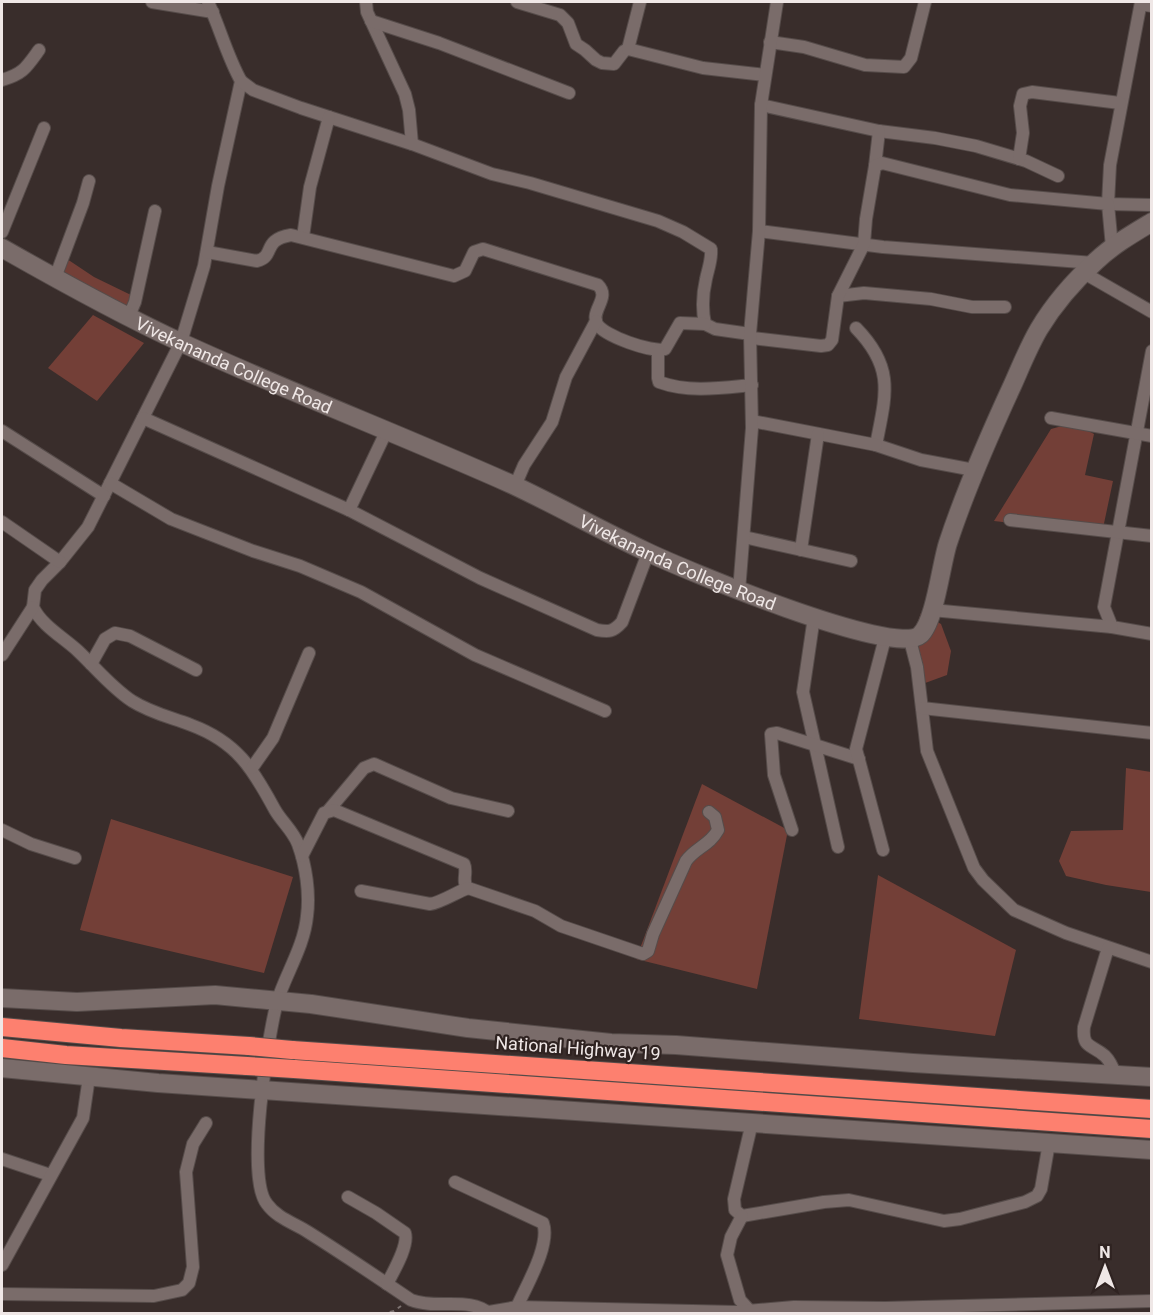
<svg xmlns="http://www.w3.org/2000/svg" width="1153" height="1315" font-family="Roboto,sans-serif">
<rect width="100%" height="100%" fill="#392d2b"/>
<g fill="#733f37">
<polygon points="58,253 94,277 131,295 126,311 51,271"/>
<polygon points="93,315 144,343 97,401 48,368"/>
<polygon points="1073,423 1094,434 1085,475 1113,481 1102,533 994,521 1051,429"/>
<polygon points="921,613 941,624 951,651 947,675 917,686 912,638"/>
<polygon points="1126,768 1151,772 1151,892 1106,885 1066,876 1059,861 1071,831 1123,830"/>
<polygon points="702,784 788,830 757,989 636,959"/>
<polygon points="111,819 293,877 264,973 80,930"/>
<polygon points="878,875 1016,950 995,1036 859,1019"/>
</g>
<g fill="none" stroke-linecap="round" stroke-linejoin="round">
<g stroke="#564c4a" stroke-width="14">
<g id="street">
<polyline points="152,2 213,12"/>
<path d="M208,2C220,28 227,56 241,81L218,186L204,266L181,342L88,527L60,562L42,580L35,590L33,607C41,625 64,638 78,651C96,668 111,687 132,701C151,713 170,717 191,725C237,742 253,769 275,810C282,822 293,831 298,844C306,866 310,893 307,916C304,947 286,973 277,1002C268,1037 245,1178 267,1204C277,1218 294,1223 308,1232C343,1254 377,1277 411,1300C437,1310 470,1296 490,1314"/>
<polyline points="366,2 367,12 405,94 409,110 412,144"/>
<polyline points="517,2 560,15 568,23 576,44 585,50 596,60 602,63 614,64 624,51 628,49 703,68 765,75"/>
<polyline points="1141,2 1110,165 1108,204 1152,205"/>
<polyline points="371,21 439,43 569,93"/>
<polyline points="770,42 804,47 865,65 904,67 911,58 925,2"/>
<polyline points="628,49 640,2"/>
<path d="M2,80C23,74 26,68 39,50"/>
<path d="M241,81L253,90L301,108L412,144L492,174L530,183L658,221L683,232L711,249C712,260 708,269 706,279C703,292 702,310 705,324L715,329L750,334"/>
<polyline points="761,105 879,131 935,138 976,146 1026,161 1058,176"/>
<polyline points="1019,159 1023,133 1020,106 1023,94 1032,92 1120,103"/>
<polyline points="875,166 879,131"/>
<polyline points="759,231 883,247 1094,263"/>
<polyline points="2,232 44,128"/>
<polyline points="303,237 310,187 329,117"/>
<path d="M207,252L257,261C276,256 261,240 291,235L454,276L465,271L474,252L483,249L598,285C611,298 590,310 597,324C604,336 652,353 665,349L680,323L705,324"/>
<polyline points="1084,273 1152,312"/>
<polyline points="55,278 83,203 89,181"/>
<polyline points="838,296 864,293 931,299 972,307 1005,307"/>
<polyline points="129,316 135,302 155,211"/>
<path d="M856,328C895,368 886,394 876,445L921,460L974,470"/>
<polyline points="752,338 821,346 828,345 832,340 838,296 864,244 866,219 875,166 882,163 1010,195 1108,204 1112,247"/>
<path d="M658,351V378L659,382C689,393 721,388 752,385"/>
<polyline points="1152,351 1104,607 1112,627 1152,634"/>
<path d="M143,418L349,510L480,578L597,630C609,632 613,632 622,622L648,553"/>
<polyline points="1051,418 1152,436"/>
<polyline points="752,421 876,445"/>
<polyline points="2,431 104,496"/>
<polyline points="110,483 171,519 253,551 300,566 361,592 475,655 605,711"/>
<polyline points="515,486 524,465 552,422 566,377 596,321"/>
<polyline points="349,510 387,430"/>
<polyline points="1010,520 1152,536"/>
<polyline points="2,522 60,562"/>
<polyline points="744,537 851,561"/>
<polyline points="801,550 818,434"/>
<polyline points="739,591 752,428 750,334 759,231 761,105 777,2"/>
<polyline points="932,610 1112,627"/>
<polyline points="814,617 803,692 838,847"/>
<polyline points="910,640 917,667 927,751 974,868 983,880 1014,910 1066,933 1152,962"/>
<polyline points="2,655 33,607"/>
<polyline points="91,664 105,639 115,633 130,636 196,670"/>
<polyline points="922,708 1152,733"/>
<polyline points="252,768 273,738 309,653"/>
<polyline points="328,811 364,768 374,764 451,798 508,811"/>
<polyline points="2,830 31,844 75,858"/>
<polyline points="792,830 774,775 771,734 777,733 859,759"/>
<polyline points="883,850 856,749 885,638"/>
<path d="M302,856L324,813L334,810L464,864C468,872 461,882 468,888L535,911L561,926L643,954L648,951L653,934L686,861C695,848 710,845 718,830L715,817L709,812"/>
<path d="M361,891L430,904C440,903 457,892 468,888"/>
<path d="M1108,948L1084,1027C1082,1049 1092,1044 1105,1056C1110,1061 1113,1068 1115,1074"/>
<polyline points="750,1131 734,1199 735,1210 742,1216 824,1202 849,1200 944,1221 960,1219 1025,1202 1037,1196 1041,1189 1049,1143"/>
<polyline points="2,1159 50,1175"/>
<path d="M455,1182L543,1223C551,1245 526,1286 517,1307"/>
<path d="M348,1197L376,1213L405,1233C409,1246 393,1272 387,1284"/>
<polyline points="742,1216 731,1237 727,1255 740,1300 750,1311"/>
<polyline points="2,1265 83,1118 89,1077"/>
<polyline points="2,1294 154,1296 182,1290 189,1283 193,1267 186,1172 193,1144 206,1123"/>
<polyline points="489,1312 517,1307 736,1312 794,1307 885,1308 1152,1301"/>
</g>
</g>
<g stroke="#564c4a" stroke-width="20">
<g id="secondary">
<polyline points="1146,2 1152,3"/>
<path id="s1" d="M2,248C60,281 119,314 180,342C289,392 401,435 511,484C556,505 600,530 645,551C680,568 895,658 920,635C935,622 941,564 948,543C966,488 989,436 1013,384C1021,366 1029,346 1039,329C1054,304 1075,280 1096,261C1113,245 1132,234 1152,222"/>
<polyline points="2,998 77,1002 215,995 311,1004 468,1028 611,1043 676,1045 913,1063 1152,1077"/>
<polyline points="2,1068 158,1083 1152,1150"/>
</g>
</g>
<g stroke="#564c4a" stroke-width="20">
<g id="highway">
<polyline points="2,1027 121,1038 249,1046"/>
<polyline points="2,1048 66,1055 247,1066"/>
<polyline points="292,1050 1152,1109"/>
<polyline points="294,1069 1152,1129"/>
</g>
</g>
<polyline stroke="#7c7270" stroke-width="2" stroke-dasharray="4.5 4.5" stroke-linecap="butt" points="381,1314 394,1311 401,1306"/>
<use href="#street" stroke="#7a6c6a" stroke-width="12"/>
<use href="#secondary" stroke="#7a6c6a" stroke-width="18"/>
<use href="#highway" stroke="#fd806f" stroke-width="18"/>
<g stroke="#564c4a" stroke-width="20" stroke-linecap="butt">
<g id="highway-bridge">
<polyline points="249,1046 292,1050"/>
<polyline points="247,1066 294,1069"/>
</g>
</g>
<use href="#highway-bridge" stroke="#fd806f" stroke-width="18"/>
</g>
<g text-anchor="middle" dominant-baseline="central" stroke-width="4.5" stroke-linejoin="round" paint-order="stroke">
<g font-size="18" fill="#efe7e6" stroke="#2f2321">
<text stroke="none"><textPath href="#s1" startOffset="260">Vivekananda College Road</textPath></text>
<text stroke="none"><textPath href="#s1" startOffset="746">Vivekananda College Road</textPath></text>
<text transform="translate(578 1048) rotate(4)">National Highway 19</text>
</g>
</g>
<rect width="1153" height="1315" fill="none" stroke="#efe7e6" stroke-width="6"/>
<g transform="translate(1105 1267)" stroke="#2f2321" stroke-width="4.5" paint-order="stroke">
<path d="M0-4.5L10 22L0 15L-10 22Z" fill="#efe7e6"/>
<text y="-9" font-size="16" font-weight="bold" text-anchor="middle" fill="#efe7e6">N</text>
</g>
</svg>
